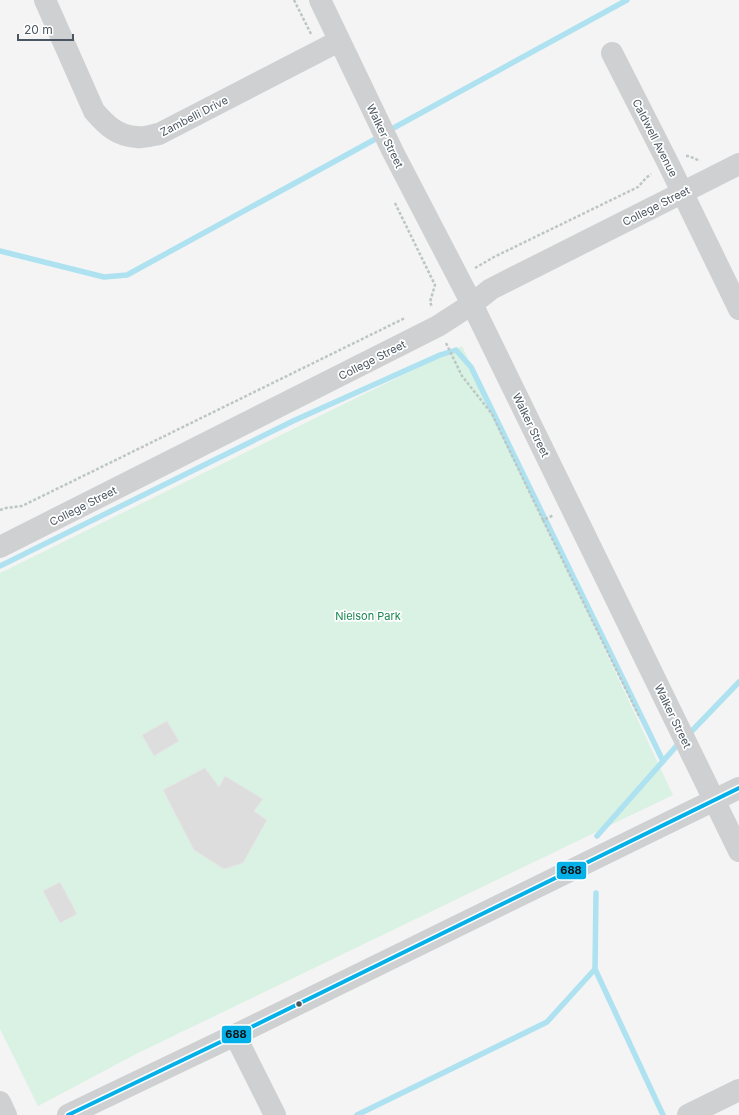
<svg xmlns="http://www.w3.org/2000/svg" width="739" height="1115" font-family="Inter,sans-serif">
<rect width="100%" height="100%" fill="#f4f4f4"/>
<polygon fill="#d9f2e3" points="462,346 673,795 138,1053 38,1106 0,1029 0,573"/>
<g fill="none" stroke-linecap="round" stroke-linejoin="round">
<g stroke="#aee2f0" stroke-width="5.5">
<polyline points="388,131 627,0"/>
<polyline points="0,251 104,277 127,275 381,136"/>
<polyline points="0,566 293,421 440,355 456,350 471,367 663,761"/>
<polyline points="688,735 739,682"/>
<polyline points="597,836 680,742"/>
<polyline points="595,969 663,1115"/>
<polyline points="357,1115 547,1022 595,969 596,893"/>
</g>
</g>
<g fill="#ddddde" stroke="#e5e6e7">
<polygon points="167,721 179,741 154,756 142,735"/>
<polygon points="205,768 219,787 225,776 263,799 254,811 267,820 243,863 224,869 194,850 163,790"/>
<polygon points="60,882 77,914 60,923 43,891"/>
</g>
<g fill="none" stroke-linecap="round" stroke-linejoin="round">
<g stroke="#bcc7c4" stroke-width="2.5" stroke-dasharray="3 2" stroke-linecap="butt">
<polyline points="294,0 311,34"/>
<polyline points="686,156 689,156 700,161"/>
<polyline points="395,203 435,285 430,302 432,307"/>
<polyline points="475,268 494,257 638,187 646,178 651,174"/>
<polyline points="446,343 462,376 492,414 543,520 554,515"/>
<polyline points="0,510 6,508 22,506 405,318"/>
<polyline points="543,520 640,718"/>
</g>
<g stroke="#ced0d2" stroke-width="22">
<path d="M45,0L94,111C106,125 117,136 137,137C144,138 152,135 159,134L339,41"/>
<polyline points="320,0 393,152 472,304 739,851"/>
<polyline points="612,53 669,165 739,309"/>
<polyline points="0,547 438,326 472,304 491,289 739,164"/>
<polyline points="235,1035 275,1115"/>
<polyline points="0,1102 6,1115"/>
<polyline points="68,1115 235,1035 739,788"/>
<polyline points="688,1115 739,1090"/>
</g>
<g stroke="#fff" stroke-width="7">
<polyline id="bus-1" points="68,1115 235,1035 739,788"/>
</g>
<use href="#bus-1" stroke="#04b0e8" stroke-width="4"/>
</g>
<circle fill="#4a5661" stroke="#fff" stroke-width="1.5" cx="299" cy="1004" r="3.5"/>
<g text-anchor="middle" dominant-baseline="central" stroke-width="3.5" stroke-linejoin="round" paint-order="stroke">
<g font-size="11" fill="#4a5661" stroke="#fff">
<text transform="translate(194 116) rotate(-27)">Zambelli Drive</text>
<text transform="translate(385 136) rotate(64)">Walker Street</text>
<text transform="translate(655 138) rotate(63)">Caldwell Avenue</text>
<text transform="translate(656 206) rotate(-27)">College Street</text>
<text transform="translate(372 360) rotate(-27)">College Street</text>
<text transform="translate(531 425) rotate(64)">Walker Street</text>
<text transform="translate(83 506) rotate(-27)">College Street</text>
<text transform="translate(673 716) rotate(64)">Walker Street</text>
</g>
<g font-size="11" fill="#17864f" stroke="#fff">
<text x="368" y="616">Nielson Park</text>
</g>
</g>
<g stroke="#fff" stroke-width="1.5">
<rect x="556" y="861" width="31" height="19" rx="4" fill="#04b0e8"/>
<rect x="221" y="1025" width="31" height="19" rx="4" fill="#04b0e8"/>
</g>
<g font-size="11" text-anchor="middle" font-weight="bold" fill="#111">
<text x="571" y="874">688</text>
<text x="236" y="1038">688</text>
</g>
<path d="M18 34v6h55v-6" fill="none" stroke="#4a5661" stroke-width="2"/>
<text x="24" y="34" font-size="12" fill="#4a5661" stroke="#ffffff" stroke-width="3" paint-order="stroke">20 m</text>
</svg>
